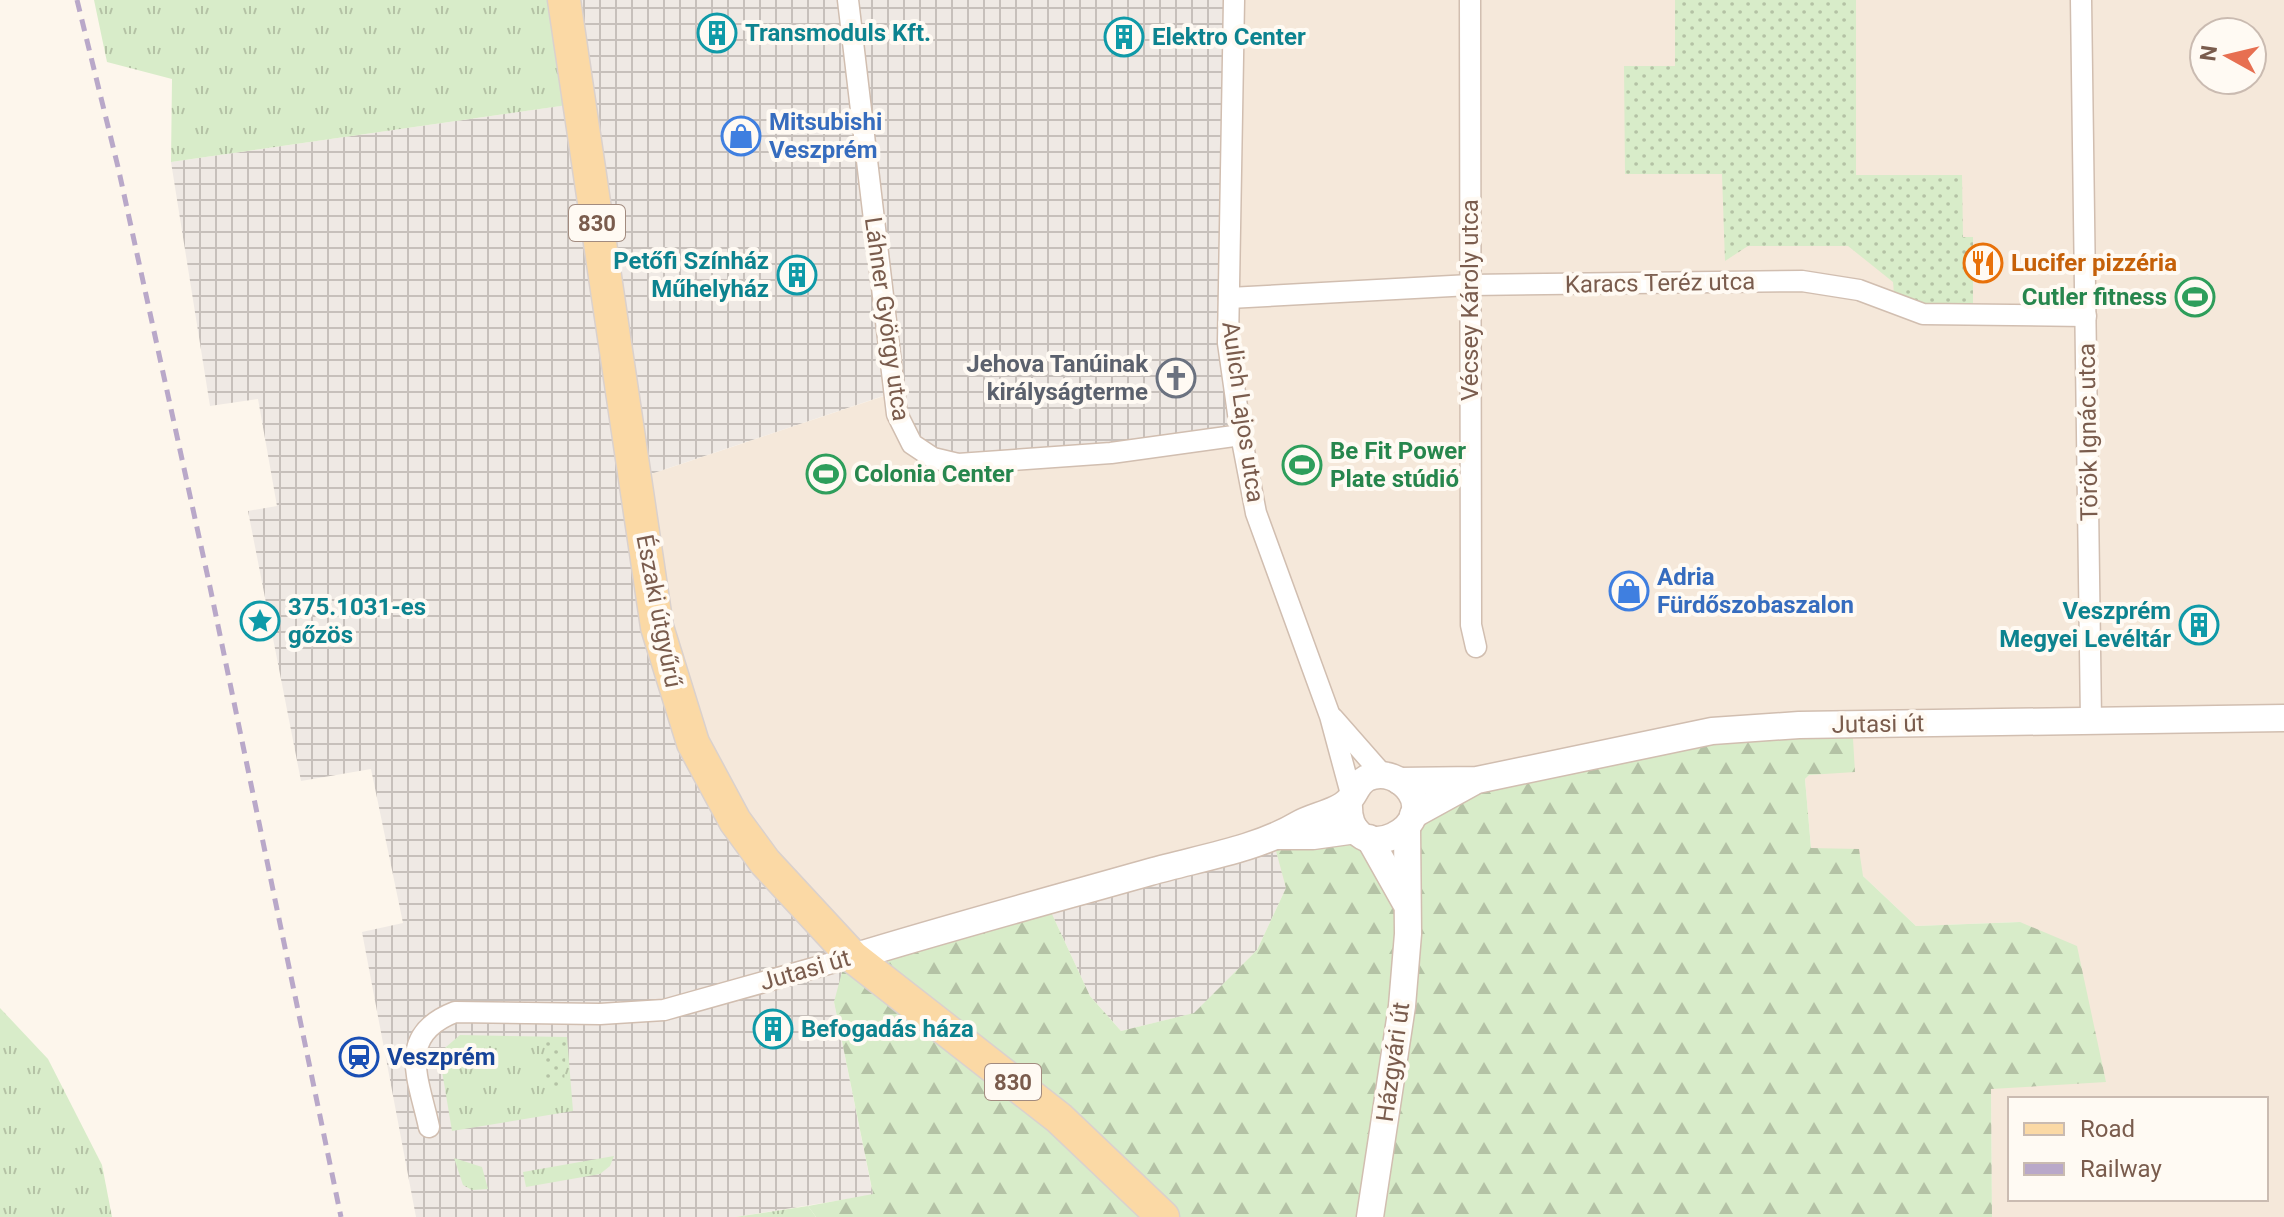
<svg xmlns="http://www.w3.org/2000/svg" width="2284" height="1217" font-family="Roboto,sans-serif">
<defs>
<pattern id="industrial-grid" width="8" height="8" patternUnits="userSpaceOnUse" patternTransform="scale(2)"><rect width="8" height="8" fill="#efe9e4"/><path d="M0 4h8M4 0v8" fill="none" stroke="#c7c0bb"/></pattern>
<pattern id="grass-tufts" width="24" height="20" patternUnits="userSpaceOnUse" patternTransform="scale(2)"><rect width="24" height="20" fill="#d8ecc9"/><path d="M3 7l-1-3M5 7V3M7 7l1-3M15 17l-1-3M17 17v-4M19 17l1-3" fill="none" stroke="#b4c2a5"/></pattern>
<pattern id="forest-firs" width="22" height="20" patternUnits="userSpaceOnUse" patternTransform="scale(2)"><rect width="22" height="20" fill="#d8ecc9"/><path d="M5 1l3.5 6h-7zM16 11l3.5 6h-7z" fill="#b4c2a5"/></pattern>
<pattern id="park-dots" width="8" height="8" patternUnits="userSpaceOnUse" patternTransform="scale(2)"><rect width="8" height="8" fill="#d8ecc9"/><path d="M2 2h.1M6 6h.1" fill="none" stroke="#b4c2a5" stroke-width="1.8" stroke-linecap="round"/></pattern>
</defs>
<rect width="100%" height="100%" fill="#fdf6ec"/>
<path fill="#f5e8da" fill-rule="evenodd" d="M1232,0H2284V1217H1992L1991,1089L2020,922L1916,926L1863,876L1811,848L1805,779L1853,723L1387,871L856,952L697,755L639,478L896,392ZM2204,32H2252V80H2204ZM2010,1099H2266V1199H2010Z"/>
<g fill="url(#industrial-grid)">
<polygon points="567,0 1232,0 1235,434 958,463 922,451 895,392 639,478 697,755 856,952 834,1002 873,1195 735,1217 416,1217 362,932 403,923 371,769 301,781 248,511 277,506 258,399 210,406 171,162 581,103"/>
<polygon points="1272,836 1286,888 1257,950 1195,1013 1121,1031 1090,996 1044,897"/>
</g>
<g fill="url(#grass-tufts)">
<polygon points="94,0 567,0 582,103 171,162 172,79 107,62"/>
<polygon points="0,1008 48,1059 102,1165 112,1217 0,1217"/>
<polygon points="460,1035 567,1037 573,1111 452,1131 439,1053"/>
<polygon points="614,1156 610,1166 600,1174 526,1187 523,1172"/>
<polygon points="454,1158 482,1167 488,1189 472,1190 463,1185"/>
<polygon points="808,1206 816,1217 735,1217"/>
</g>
<polygon fill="url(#forest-firs)" points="1852,722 1855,772 1809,775 1805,779 1811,848 1859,849 1863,876 1916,926 2020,922 2077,946 2106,1082 1991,1089 1992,1217 816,1217 808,1206 873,1194 834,1002 842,972 856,952 1044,897 1090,996 1121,1031 1194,1013 1257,950 1286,888 1272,836 1356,832 1387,871 1409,829 1494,775"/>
<g fill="url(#park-dots)">
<polygon points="1675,0 1856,0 1856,175 1962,175 1963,237 1973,237 1973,315 1895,305 1893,282 1848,246 1748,246 1725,261 1722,174 1625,174 1624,66 1675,66"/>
<polygon points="545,1041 566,1041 564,1086 544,1086"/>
</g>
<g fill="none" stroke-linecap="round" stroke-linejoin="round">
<g stroke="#d1beb0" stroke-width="23">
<g id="minor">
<polyline points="848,0 897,414 912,444 933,458 958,464 1111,453 1241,435"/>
<polyline points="1234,0 1228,343 1241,435 1256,513 1330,716 1351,794"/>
<polyline points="1470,0 1471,625 1476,647"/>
<polyline points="2081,0 2091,721"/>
<polyline points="1229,298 1470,285 1802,281 1859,290 1923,314 2086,316"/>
<polyline points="1333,718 1383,775"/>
<path d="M429,1127C418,1077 396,1035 455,1012L600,1014L664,1010L853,957"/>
</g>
</g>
<g stroke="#d1beb0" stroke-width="29">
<g id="tertiary">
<polyline points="1399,781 1477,780 1712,731 1799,725 2284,718"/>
<polyline points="1413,815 1473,782"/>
<polyline points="1279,836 1313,836 1356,830"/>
<polyline points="1369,838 1405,902"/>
<path d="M853,957C951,927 1051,900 1150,872C1199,858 1255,850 1299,824C1313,816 1338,812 1348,801C1356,794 1356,784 1367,778C1378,773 1391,775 1401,782C1453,824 1345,878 1349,801"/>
<polyline points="1370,1217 1402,1006 1408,934 1407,829"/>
</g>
</g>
<g stroke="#dad1cd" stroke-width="35">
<polyline id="primary" points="564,0 657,627 693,743 735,821 765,862 853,957 1059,1118 1163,1217"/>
</g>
<use href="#minor" stroke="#fff" stroke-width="20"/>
<use href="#tertiary" stroke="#fff" stroke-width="26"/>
<use href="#primary" stroke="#fbd9a5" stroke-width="32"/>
<polyline stroke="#b9a8c9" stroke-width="5" stroke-dasharray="12 8" stroke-linecap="butt" points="77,0 118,167 210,587 341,1217"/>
</g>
<defs>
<g id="building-ring" transform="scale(2)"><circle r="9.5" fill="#fffaf3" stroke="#0f9aa8" stroke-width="1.5"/><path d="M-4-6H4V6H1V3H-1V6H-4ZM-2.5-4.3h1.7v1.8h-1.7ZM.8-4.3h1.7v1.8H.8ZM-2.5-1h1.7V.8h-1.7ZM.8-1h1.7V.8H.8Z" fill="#0f9aa8"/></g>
<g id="shop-ring" transform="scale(2)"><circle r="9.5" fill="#fffaf3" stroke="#3f7fe0" stroke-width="1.5"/><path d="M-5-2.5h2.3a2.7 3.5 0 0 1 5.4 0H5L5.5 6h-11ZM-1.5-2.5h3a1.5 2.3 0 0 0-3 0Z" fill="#3f7fe0"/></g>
<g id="restaurant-ring" transform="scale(2)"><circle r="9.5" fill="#fffaf3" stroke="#e8710a" stroke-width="1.5"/><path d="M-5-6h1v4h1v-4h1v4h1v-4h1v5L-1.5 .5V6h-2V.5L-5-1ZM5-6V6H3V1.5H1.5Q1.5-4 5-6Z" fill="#e8710a"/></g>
<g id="stadium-ring" transform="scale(2)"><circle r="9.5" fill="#fffaf3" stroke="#2e9e5b" stroke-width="1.5"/><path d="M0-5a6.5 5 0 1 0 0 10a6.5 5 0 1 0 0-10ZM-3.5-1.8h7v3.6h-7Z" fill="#2e9e5b"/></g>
<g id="church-ring" transform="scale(2)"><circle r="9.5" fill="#fffaf3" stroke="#6b7280" stroke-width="1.5"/><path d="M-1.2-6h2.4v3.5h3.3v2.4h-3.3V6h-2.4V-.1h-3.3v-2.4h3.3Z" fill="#6b7280"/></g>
<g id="sight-ring" transform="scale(2)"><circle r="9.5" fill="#fffaf3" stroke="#0f9aa8" stroke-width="1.5"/><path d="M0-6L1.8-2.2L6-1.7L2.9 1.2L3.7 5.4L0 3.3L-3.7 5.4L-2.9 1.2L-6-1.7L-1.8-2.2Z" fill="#0f9aa8"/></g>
<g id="station-ring" transform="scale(2)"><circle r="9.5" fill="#fffaf3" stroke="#1a4fb4" stroke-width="1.5"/><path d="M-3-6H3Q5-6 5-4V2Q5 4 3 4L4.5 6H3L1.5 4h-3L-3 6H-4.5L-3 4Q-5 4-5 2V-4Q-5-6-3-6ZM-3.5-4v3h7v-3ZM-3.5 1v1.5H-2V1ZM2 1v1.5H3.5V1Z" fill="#1a4fb4"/></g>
</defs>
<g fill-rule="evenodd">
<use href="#building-ring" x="717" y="33"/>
<use href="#building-ring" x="1124" y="37"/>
<use href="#shop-ring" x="741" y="136"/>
<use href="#restaurant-ring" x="1983" y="263"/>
<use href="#building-ring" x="797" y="275"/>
<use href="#stadium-ring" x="2195" y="297"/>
<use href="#church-ring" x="1176" y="378"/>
<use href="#stadium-ring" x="1302" y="465"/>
<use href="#stadium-ring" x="826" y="474"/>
<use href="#shop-ring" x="1629" y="591"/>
<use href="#sight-ring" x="260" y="621"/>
<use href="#building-ring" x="2199" y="625"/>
<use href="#building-ring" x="773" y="1029"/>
<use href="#station-ring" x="359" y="1057"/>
</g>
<g text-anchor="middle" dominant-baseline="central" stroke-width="8" stroke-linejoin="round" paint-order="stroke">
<g fill="#fffaf3" stroke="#a28b7f" stroke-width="2">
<rect x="569" y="205" width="56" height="36" rx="6"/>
<rect x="985" y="1064" width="56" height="36" rx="6"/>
</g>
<g font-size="22" font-weight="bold" fill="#7a5c4d">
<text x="597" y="223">830</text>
<text x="1013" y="1082">830</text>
</g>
<g font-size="24" font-weight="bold" fill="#0d838f" stroke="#fffaf3" text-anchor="start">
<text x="745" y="33">Transmoduls Kft.</text>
<text x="1152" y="37">Elektro Center</text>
<text x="769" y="261" text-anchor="end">Petőfi Színház<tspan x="769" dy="28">Műhelyház</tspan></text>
<text x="288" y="607">375.1031-es<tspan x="288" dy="28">gőzös</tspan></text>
<text x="2171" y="611" text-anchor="end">Veszprém<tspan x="2171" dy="28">Megyei Levéltár</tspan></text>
<text x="801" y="1029">Befogadás háza</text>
</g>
<g font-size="24" font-weight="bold" fill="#366cbe" stroke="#fffaf3" text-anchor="start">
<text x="769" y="122">Mitsubishi<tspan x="769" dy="28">Veszprém</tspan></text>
<text x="1657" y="577">Adria<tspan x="1657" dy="28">Fürdőszobaszalon</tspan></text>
</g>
<g font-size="24" font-weight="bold" fill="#c56008" stroke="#fffaf3" text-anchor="start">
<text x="2011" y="263">Lucifer pizzéria</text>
</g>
<g font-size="24" fill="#7a5c4d" stroke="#fffaf3">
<text transform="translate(1660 283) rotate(-1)">Karacs Teréz utca</text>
<text transform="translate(1470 300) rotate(-90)">Vécsey Károly utca</text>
<text transform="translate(887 319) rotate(82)">Láhner György utca</text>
<text transform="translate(1243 412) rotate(82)">Aulich Lajos utca</text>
<text transform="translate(2088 432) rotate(-91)">Török Ignác utca</text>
<text transform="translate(659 611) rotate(79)">Északi útgyűrű</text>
<text transform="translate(1878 724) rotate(-1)">Jutasi út</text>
<text transform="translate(805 970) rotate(-16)">Jutasi út</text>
<text transform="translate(1393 1062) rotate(-82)">Házgyári út</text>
</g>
<g font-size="24" font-weight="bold" fill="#27864d" stroke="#fffaf3" text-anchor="start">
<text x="2167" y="297" text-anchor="end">Cutler fitness</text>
<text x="1330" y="451">Be Fit Power<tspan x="1330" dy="28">Plate stúdió</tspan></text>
<text x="854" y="474">Colonia Center</text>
</g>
<g font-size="24" font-weight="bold" fill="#5b616d" stroke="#fffaf3" text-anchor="end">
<text x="1148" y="364">Jehova Tanúinak<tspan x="1148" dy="28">királyságterme</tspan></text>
</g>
<g font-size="24" font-weight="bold" fill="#164399" stroke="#fffaf3" text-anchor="start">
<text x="387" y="1057">Veszprém</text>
</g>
</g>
<rect x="2008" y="1097" width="260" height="104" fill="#fffaf3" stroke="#cabbb1" stroke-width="2"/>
<rect x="2024" y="1123" width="40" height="12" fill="#fbd9a5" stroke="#cabbb1" stroke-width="2"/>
<text x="2080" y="1137" font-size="24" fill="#7a5c4d">Road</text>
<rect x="2024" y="1163" width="40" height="12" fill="#b9a8c9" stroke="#cabbb1" stroke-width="2"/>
<text x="2080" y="1177" font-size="24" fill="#7a5c4d">Railway</text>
<g transform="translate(2228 56) rotate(278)"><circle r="38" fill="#fffaf3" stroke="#cabbb1" stroke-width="2"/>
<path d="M0-6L14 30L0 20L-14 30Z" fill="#e76f51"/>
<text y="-12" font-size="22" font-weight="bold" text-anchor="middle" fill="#7a5c4d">N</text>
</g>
</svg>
